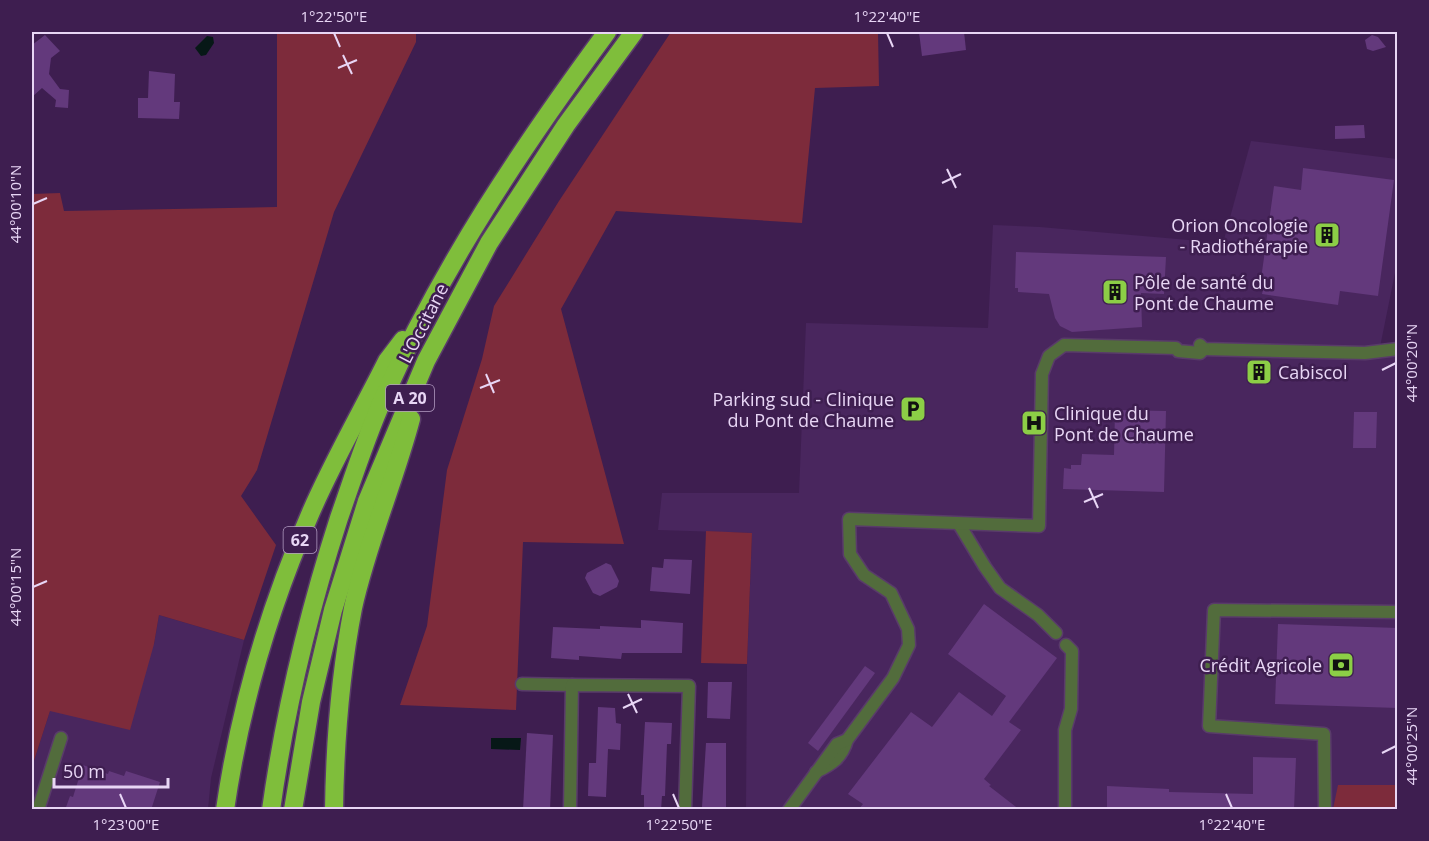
<svg xmlns="http://www.w3.org/2000/svg" width="1429" height="841" font-family="'Open Sans',sans-serif">
<rect width="100%" height="100%" fill="#3e1e50"/>
<g fill="#49265e">
<polygon points="1251,141 1397,159 1397,263 1379,352 1397,349 1397,809 746,809 747,665 752,533 658,530 662,493 799,493 806,323 988,328 993,225 1040,227 1223,243"/>
<polygon points="159,615 244,640 211,778 208,809 32,810 32,767 50,711 154,644"/>
</g>
<g fill="#7d2b3b">
<polygon points="277,32 416,32 416,42 334,212 257,470 241,496 276,545 244,640 159,615 154,644 130,730 50,711 32,767 32,194 60,193 64,211 277,207"/>
<polygon points="671,32 878,32 879,86 815,88 802,223 616,211 561,309 624,544 523,542 516,710 400,705 427,626 447,470 482,359 494,306 559,201"/>
<polygon points="706,531 752,533 747,664 701,663"/>
<polygon points="1338,785 1397,785 1397,809 1333,809"/>
</g>
<g fill="#071817">
<polygon points="207,36 213,37 214,43 206,55 201,56 195,48"/>
<polygon points="491,738 521,738 520,750 491,749"/>
</g>
<g fill="#63397c">
<polygon points="919,32 964,32 966,50 922,56"/>
<polygon points="45,35 60,51 51,58 49,74 60,89 69,90 68,108 55,107 56,100 42,88 32,97 32,45"/>
<polygon points="1372,35 1378,37 1386,47 1373,51 1367,49 1365,40"/>
<polygon points="149,71 175,74 174,102 180,102 179,119 138,118 138,98 148,98"/>
<polygon points="1364,125 1365,138 1335,139 1335,126"/>
<polygon points="1303,168 1394,180 1378,296 1340,291 1338,305 1262,294 1265,280 1261,279 1274,186 1301,190"/>
<polygon points="1016,252 1166,257 1164,294 1141,293 1142,327 1072,332 1060,326 1055,318 1049,294 1018,292 1018,288 1015,288"/>
<polygon points="1115,410 1166,411 1164,492 1063,489 1064,468 1071,469 1071,465 1081,465 1082,454 1114,455"/>
<polygon points="1354,412 1377,412 1376,448 1353,448"/>
<polygon points="664,559 692,560 690,594 650,591 652,567 663,568"/>
<polygon points="606,563 611,565 619,581 617,587 600,596 593,593 585,578 587,573"/>
<polygon points="984,604 1057,658 1009,722 1021,730 984,779 991,785 989,786 1020,810 858,810 863,804 848,794 911,712 932,727 959,692 992,716 1006,696 948,654"/>
<polygon points="641,620 683,623 682,653 622,653 621,659 579,656 579,660 551,658 553,627 600,629 600,626 641,628"/>
<polygon points="1278,624 1398,628 1398,708 1275,704"/>
<polygon points="865,666 875,673 818,751 808,743"/>
<polygon points="708,682 732,682 730,719 707,718"/>
<polygon points="598,707 615,708 616,723 621,724 620,750 608,749 606,797 588,796 589,763 596,763"/>
<polygon points="645,722 672,723 671,744 667,744 665,796 662,796 661,810 644,810 644,795 641,795"/>
<polygon points="527,733 553,735 550,810 523,810"/>
<polygon points="706,743 726,743 726,810 707,810 707,807 702,807"/>
<polygon points="1253,757 1296,758 1294,810 1107,810 1107,786 1169,789 1169,792 1253,794"/>
<polygon points="83,765 108,774 109,771 124,776 126,771 160,782 151,810 65,810 70,796 73,797"/>
</g>
<g fill="none" stroke-linecap="round" stroke-linejoin="round">
<g stroke="#593b6a" stroke-width="15">
<g id="street">
<polyline points="1200,345 1204,349 1365,353 1398,349"/>
<polyline points="959,524 985,567 1000,588 1038,615 1056,633"/>
<polyline points="522,684 572,685"/>
<path d="M816,772C832,764 842,758 847,740L893,678L909,645L908,629L891,593L864,575L850,554L849,519L1039,526L1042,374L1049,356L1064,345L1176,348L1178,351L1200,353L1204,349"/>
<polyline points="38,810 61,738"/>
<polyline points="570,810 572,685 689,686 685,810"/>
<polyline points="789,810 837,744 847,740"/>
<polyline points="1065,810 1065,730 1071,709 1072,651 1066,645"/>
<polyline points="1325,810 1324,734 1209,726 1214,610 1398,612"/>
</g>
</g>
<g stroke="#593b6a" stroke-width="21">
<g id="highway">
<path d="M225,810C240,706 269,608 311,512C333,461 362,411 387,361L403,340"/>
<path d="M271,810C285,710 308,614 339,518C353,478 366,437 383,399C442,267 522,147 607,32"/>
<polyline points="293,810 311,702 333,610 367,501 426,361 489,243 566,125 634,32"/>
<path d="M334,810C335,742 340,675 353,608C367,544 394,483 411,419"/>
</g>
</g>
<use href="#street" stroke="#526c3c" stroke-width="12"/>
<use href="#highway" stroke="#7fbe3b" stroke-width="18"/>
</g>
<path fill="none" stroke="#e8d6f5" stroke-width="2" d="M334,33L340,47M887,33L893,47M343,55L352,74M338,68L357,60M947,169L956,188M942,183L961,174M33,204L47,198M1382,370L1396,363M486,374L494,393M480,388L500,380M1089,488L1098,508M1084,502L1103,494M33,587L47,581M628,694L637,713M623,708L642,699M1382,753L1396,746M120,794L126,808M673,794L679,808M1226,794L1232,808"/>
<defs>
<g id="building-square" transform="scale(1.35)"><rect x="-9" y="-9" width="18" height="18" rx="4" fill="#8cce46" stroke="#3e1e50"/><path d="M-4-6H4V6H1V3H-1V6H-4ZM-2.5-4.3h1.7v1.8h-1.7ZM.8-4.3h1.7v1.8H.8ZM-2.5-1h1.7V.8h-1.7ZM.8-1h1.7V.8H.8Z" fill="#111"/></g>
<g id="parking-square" transform="scale(1.35)"><rect x="-9" y="-9" width="18" height="18" rx="4" fill="#8cce46" stroke="#3e1e50"/><path d="M-3.5-5.5H1a3.5 3.5 0 0 1 0 7H-1V5.5H-3.5ZM-1-3.4V-.6H.8a1.4 1.4 0 0 0 0-2.8Z" fill="#111"/></g>
<g id="hospital-square" transform="scale(1.35)"><rect x="-9" y="-9" width="18" height="18" rx="4" fill="#8cce46" stroke="#3e1e50"/><path d="M-5-5h3v3.5h4V-5h3V5h-3V1.5h-4V5h-3Z" fill="#111"/></g>
<g id="bank-square" transform="scale(1.35)"><rect x="-9" y="-9" width="18" height="18" rx="4" fill="#8cce46" stroke="#3e1e50"/><path d="M-6-4H6V4H-6ZM0-2.3a2.3 2.3 0 1 0 0 4.6a2.3 2.3 0 1 0 0-4.6Z" fill="#111"/></g>
</defs>
<g fill-rule="evenodd">
<use href="#building-square" x="1327" y="235"/>
<use href="#building-square" x="1115" y="292"/>
<use href="#building-square" x="1259" y="372"/>
<use href="#parking-square" x="913" y="409"/>
<use href="#hospital-square" x="1034" y="423"/>
<use href="#bank-square" x="1341" y="665"/>
</g>
<g text-anchor="middle" dominant-baseline="central" stroke-width="5" stroke-linejoin="round" paint-order="stroke">
<g fill="#3e1e50" stroke="#b59fc4" stroke-width="1.5">
<rect x="386" y="385" width="48" height="26" rx="4.5"/>
<rect x="283.5" y="527" width="33" height="26" rx="4.5"/>
</g>
<g font-size="16" font-weight="bold" fill="#e8d6f5">
<text x="410" y="398">A 20</text>
<text x="300" y="540">62</text>
</g>
<g font-size="18" fill="#e8d6f5" stroke="#3e1e50" text-anchor="end">
<text x="1308" y="225">Orion Oncologie<tspan x="1308" dy="21">- Radiothérapie</tspan></text>
<text x="1134" y="282" text-anchor="start">Pôle de santé du<tspan x="1134" dy="21">Pont de Chaume</tspan></text>
<text x="1278" y="372" text-anchor="start">Cabiscol</text>
<text x="894" y="399">Parking sud - Clinique<tspan x="894" dy="21">du Pont de Chaume</tspan></text>
<text x="1054" y="413" text-anchor="start">Clinique du<tspan x="1054" dy="21">Pont de Chaume</tspan></text>
<text x="1322" y="665">Crédit Agricole</text>
</g>
<g font-size="18" fill="#e8d6f5" stroke="#3e1e50">
<text transform="translate(423 323) rotate(-63)">L'Occitane</text>
</g>
</g>
<rect width="1429" height="841" fill="none" stroke="#3e1e50" stroke-width="66"/>
<path d="M54 778v9h114v-9" fill="none" stroke="#e8d6f5" stroke-width="3"/>
<text x="63" y="778" font-size="18" fill="#e8d6f5" stroke="#3e1e50" stroke-width="4.5" paint-order="stroke">50 m</text>
<rect x="33" y="33" width="1363" height="775" fill="none" stroke="#e8d6f5" stroke-width="2"/>
<g font-size="15" text-anchor="middle" fill="#e8d6f5">
<text x="334" y="22">1°22'50"E</text>
<text x="887" y="22">1°22'40"E</text>
<text transform="translate(16 204) rotate(-90)" y="5">44°00'10"N</text>
<text transform="translate(1412 363) rotate(-90)" y="5">44°00'20"N</text>
<text transform="translate(16 587) rotate(-90)" y="5">44°00'15"N</text>
<text transform="translate(1412 746) rotate(-90)" y="5">44°00'25"N</text>
<text x="126" y="830">1°23'00"E</text>
<text x="679" y="830">1°22'50"E</text>
<text x="1232" y="830">1°22'40"E</text>
</g>
</svg>
